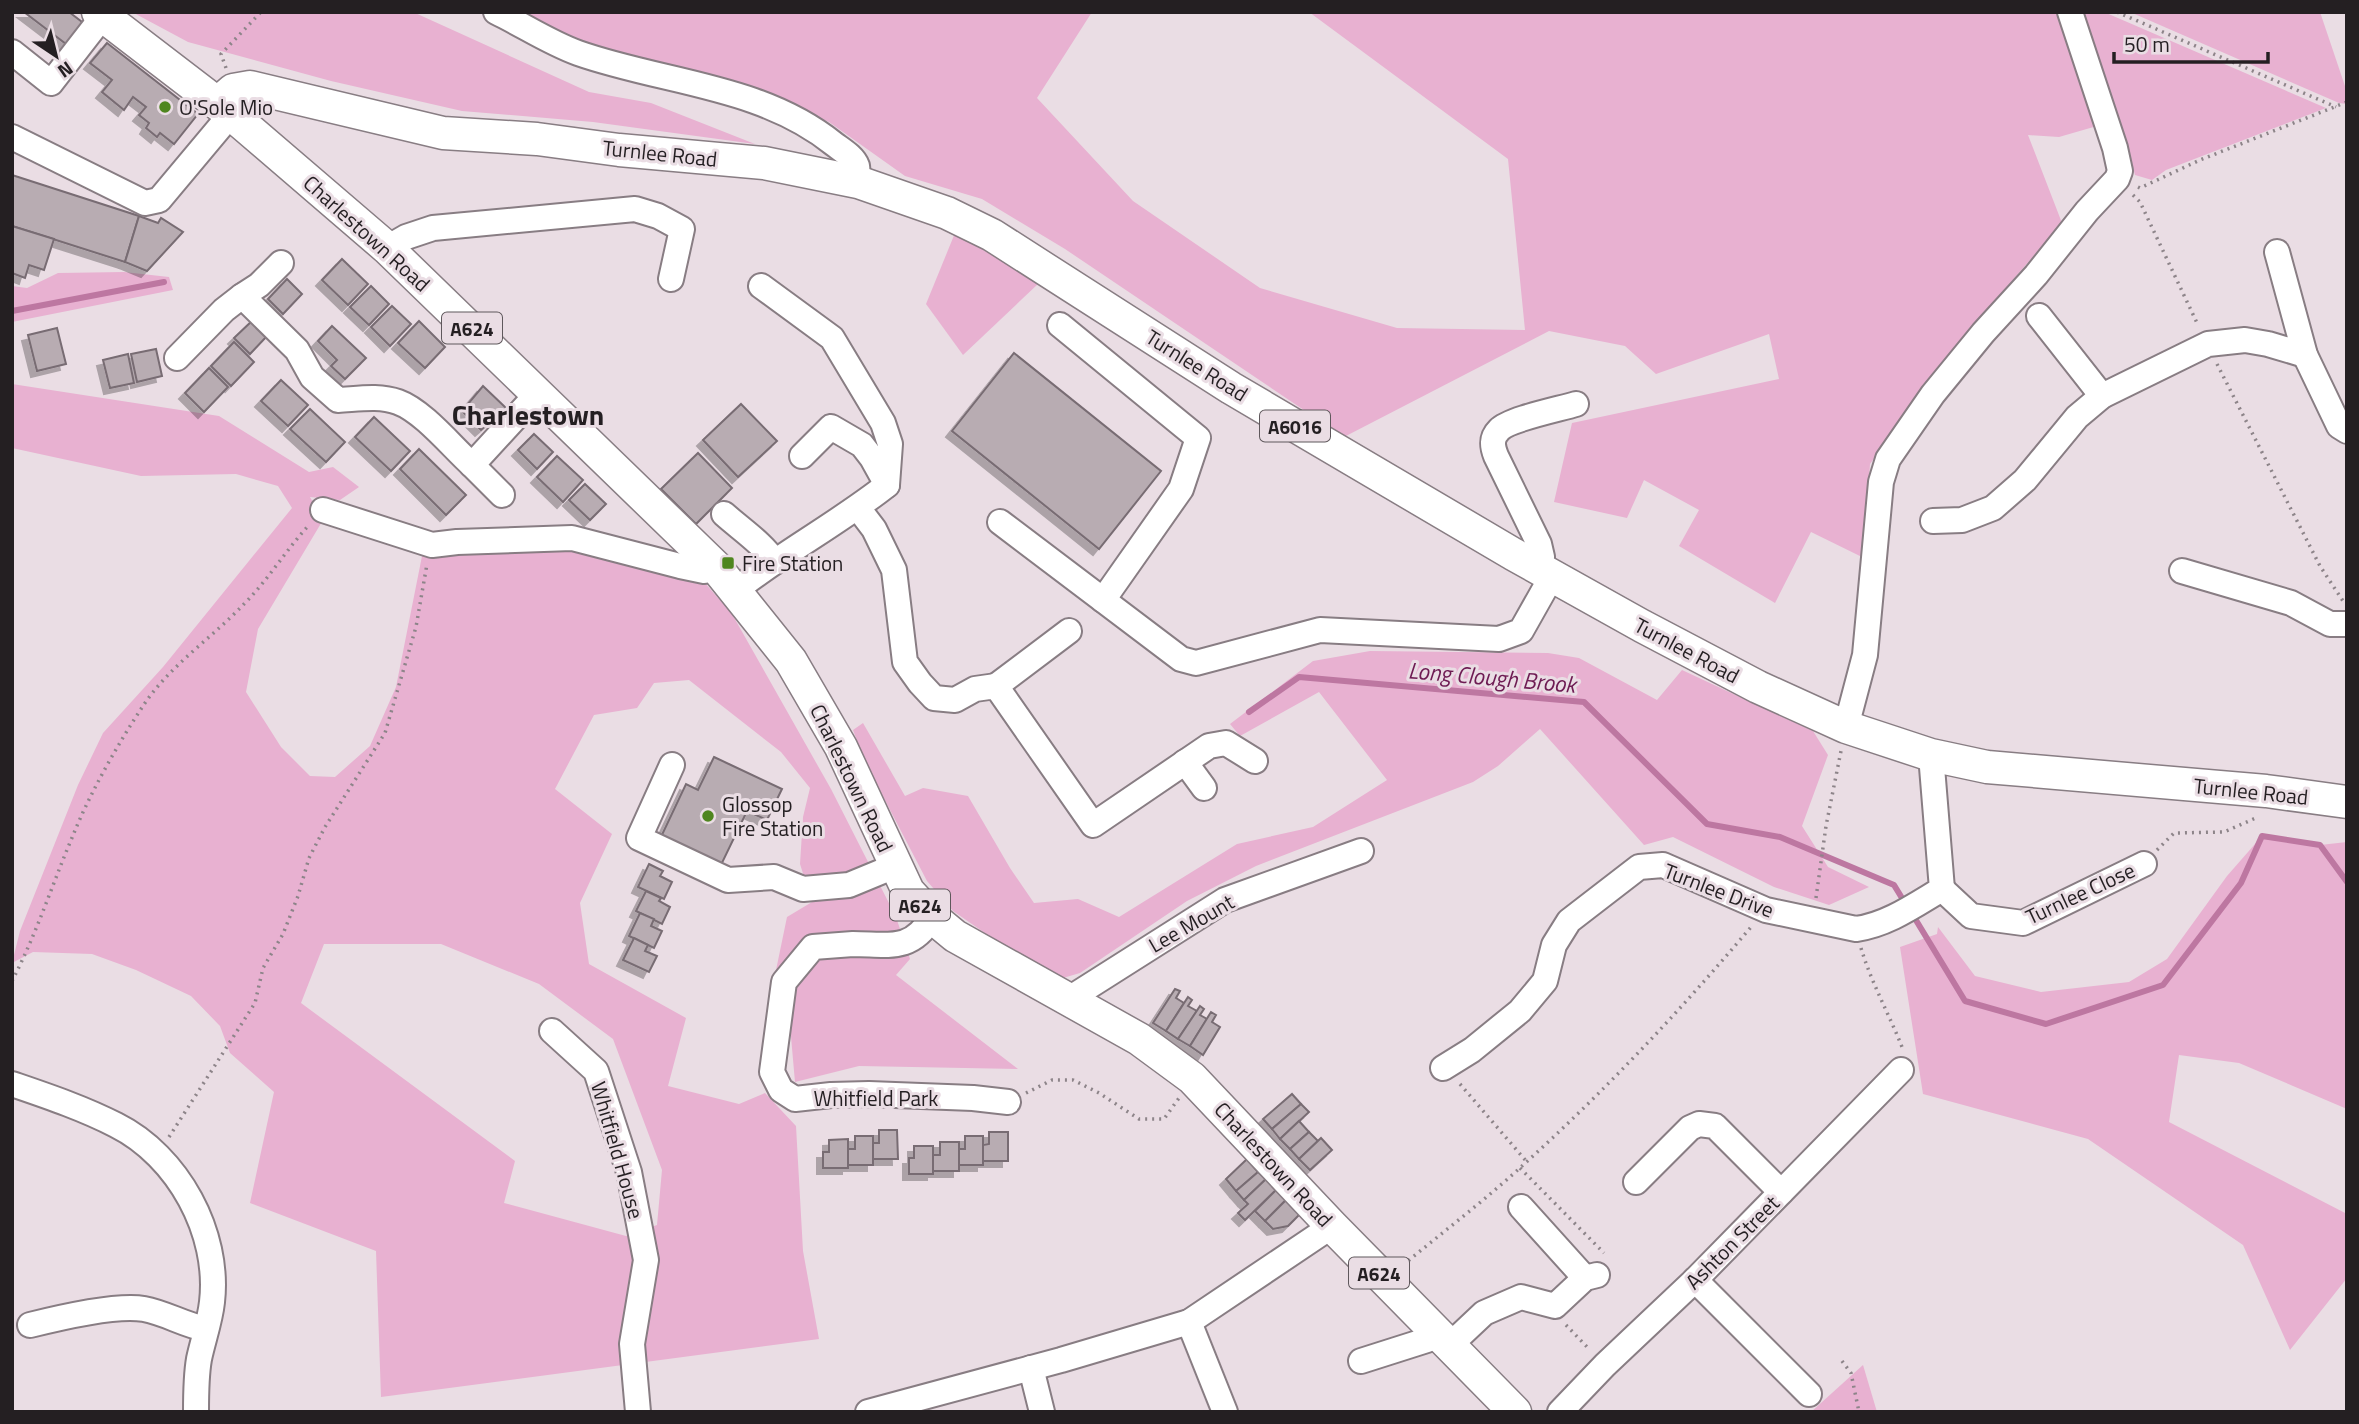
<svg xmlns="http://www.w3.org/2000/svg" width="2359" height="1424" font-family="'Titillium Web',sans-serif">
<defs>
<filter id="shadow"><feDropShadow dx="-6" dy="6" stdDeviation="0" flood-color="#0004"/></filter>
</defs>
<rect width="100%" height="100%" fill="#eadde4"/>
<g fill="#e8b1d1" fill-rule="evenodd">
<polygon points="132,12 413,12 589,92 651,103 755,144 593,122 462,111 331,81 188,42"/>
<polygon points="520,12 1092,12 1037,98 1133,201 1260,288 1397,328 1525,330 1508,159 1309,12 2058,12 2097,126 2059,137 2028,135 2062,223 1948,355 1870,464 1864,558 1811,532 1775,603 1679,546 1699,510 1644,480 1627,518 1554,502 1572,423 1779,379 1769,334 1656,374 1625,346 1549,331 1344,437 1065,249 982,199 905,176 829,122 758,92 627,64"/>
<polygon points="2080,12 2104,12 2326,108 2166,170 2152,180 2135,175 2127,143"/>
<polygon points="2130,12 2320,12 2347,92 2347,104 2339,103"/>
<polygon points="955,233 1039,283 963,355 926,304"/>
<polygon points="124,272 169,277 173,290 12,322 12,286 27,288 58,273"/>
<path d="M12,384L219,416L309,472L333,467L359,487L340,500L310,497L323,520L258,629L246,692L281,747L310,776L335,777L370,746L396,687L423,551L581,546L698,575L732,614L831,789L896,917L910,959L896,975L1018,1069L859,1066L795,1082L789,1014L775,975L787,917L812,902L800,864L803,817L810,788L781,752L689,680L654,683L637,708L594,715L555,789L612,834L580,903L589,964L686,1018L668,1086L739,1104L765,1093L796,1126L803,1251L819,1339L381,1397L376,1251L250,1203L274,1092L230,1053L220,1026L191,996L136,970L92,954L33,952L12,963L20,931L78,785L103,733L163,667L292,508L278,486L236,474L141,476L12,448ZM324,944H441L539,984L613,1039L662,1170L657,1225L626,1236L504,1203L515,1161L301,1003Z"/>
<polygon points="1370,651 1548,653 1579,658 1657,700 1682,670 1813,731 1828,755 1802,826 1828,867 1869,887 1829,905 1774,887 1673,837 1644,845 1540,729 1498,766 1473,782 1256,866 1187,901 1080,973 1063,978 998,942 953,911 927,881 864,760 853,730 863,723 905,796 923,788 968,796 1010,868 1034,903 1078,899 1119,917 1237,844 1313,827 1387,780 1319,692 1240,736 1230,724 1313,661"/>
<polygon points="2262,836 2320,845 2347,842 2347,1109 2239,1063 2179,1055 2169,1122 2347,1214 2347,1278 2290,1350 2243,1245 2088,1139 1923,1094 1900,947 1937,934 1938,927 1975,976 2041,992 2129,982 2167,959 2227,876"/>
<polygon points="1863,1365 1877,1412 1811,1412"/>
</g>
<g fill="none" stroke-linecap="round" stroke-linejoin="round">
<g stroke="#bd77a1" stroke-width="6">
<polyline points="12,311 164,282"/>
<polyline points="1249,712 1299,677 1584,702 1707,824 1780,837 1894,885 1905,903"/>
<polyline points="1911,912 1965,1001 2046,1024 2163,985 2241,883 2262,836 2320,845 2347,882"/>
</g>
</g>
<g fill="#b8acb2" stroke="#786c73" stroke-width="2" filter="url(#shadow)">
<polygon points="24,12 69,12 86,25 70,47"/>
<polygon points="107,43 198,114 174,144 160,133 157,137 146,128 149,123 139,115 146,107 133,97 124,110 102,92 112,80 90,63"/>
<polygon points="12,175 139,216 125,262 12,226"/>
<polygon points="139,216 158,223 161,218 183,232 147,271 125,262"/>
<polygon points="12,226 54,239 44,270 29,265 25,278 12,273"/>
<polygon points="342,259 368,284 348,305 322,280"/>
<polygon points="287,279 302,294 283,314 268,299"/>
<polygon points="371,286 389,304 369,325 350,307"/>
<polygon points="392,306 411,324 390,346 371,327"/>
<polygon points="253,320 268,335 250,354 234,338"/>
<polygon points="419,321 445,347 425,368 398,343"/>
<polygon points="332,326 366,358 345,379 331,366 337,360 318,341"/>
<polygon points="57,328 66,364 37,371 28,335"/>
<polygon points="234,342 254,362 231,386 211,366"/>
<polygon points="156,349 162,376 137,382 131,354"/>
<polygon points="1014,353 1161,471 1099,549 952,431"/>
<polygon points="128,354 134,383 110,388 103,360"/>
<polygon points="209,368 228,387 204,412 185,393"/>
<polygon points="281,380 308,405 288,426 261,401"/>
<polygon points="483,386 506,408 481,430 462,411"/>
<polygon points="741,404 777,441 738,477 703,440"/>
<polygon points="310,409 345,442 326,462 290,429"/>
<polygon points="374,417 410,451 391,471 355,437"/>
<polygon points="534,434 553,452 537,469 518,450"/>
<polygon points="419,449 466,495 446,515 400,469"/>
<polygon points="698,453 732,488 696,524 661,489"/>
<polygon points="557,456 583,480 563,502 537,477"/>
<polygon points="585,484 606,504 590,520 569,500"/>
<polygon points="714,757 782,789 767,820 747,811 720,867 660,839 686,784 698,790"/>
<polygon points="649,864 663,871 660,876 672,882 664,899 638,887"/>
<polygon points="646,891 661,898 659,901 670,907 662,924 636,911"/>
<polygon points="640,913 654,919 651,926 662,931 654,948 629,936"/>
<polygon points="634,938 648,945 645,951 657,956 649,972 623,960"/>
<polygon points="1175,989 1180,991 1176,998 1184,1003 1166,1031 1153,1023"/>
<polygon points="1188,997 1192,1000 1188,1006 1197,1011 1178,1039 1166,1031"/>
<polygon points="1200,1006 1204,1009 1200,1015 1207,1019 1190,1046 1178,1039"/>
<polygon points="1211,1012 1216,1015 1212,1022 1220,1027 1203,1055 1190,1046"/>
<polygon points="1292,1094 1301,1104 1272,1129 1263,1119"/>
<polygon points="1301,1104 1309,1112 1280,1139 1272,1129"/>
<polygon points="1299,1121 1309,1132 1290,1149 1280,1139"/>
<polygon points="879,1130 897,1130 898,1159 873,1159 873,1143 879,1143"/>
<polygon points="989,1132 1008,1132 1008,1161 983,1161 983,1145 989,1144"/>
<polygon points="1309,1132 1318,1141 1299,1159 1290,1149"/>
<polygon points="855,1136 873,1136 873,1165 848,1165 848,1149 855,1149"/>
<polygon points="965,1136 983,1136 983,1165 959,1165 959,1149 965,1149"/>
<polygon points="1321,1138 1332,1150 1310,1170 1299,1159"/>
<polygon points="848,1139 848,1168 823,1168 823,1152 829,1152 829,1140"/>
<polygon points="940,1142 959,1142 959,1171 933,1171 933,1155 940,1155"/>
<polygon points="914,1146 933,1146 933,1174 909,1174 909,1158 914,1158"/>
<polygon points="1247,1159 1258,1172 1236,1191 1226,1179"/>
<polygon points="1258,1172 1266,1179 1244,1200 1236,1191"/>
<polygon points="1266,1179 1276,1190 1245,1220 1238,1213 1248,1204 1244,1200"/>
<polygon points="1276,1190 1286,1200 1265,1221 1255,1211"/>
<polygon points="1286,1200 1300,1214 1288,1226 1273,1229 1265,1221"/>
</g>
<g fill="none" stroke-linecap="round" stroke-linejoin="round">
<g stroke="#887d83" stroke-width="28">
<g id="minor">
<path d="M496,12C523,25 550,43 578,53C663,83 761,85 834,144C842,150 854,157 857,166C858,171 857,178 858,182"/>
<polyline points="12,52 51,83 103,16"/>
<polyline points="12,137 145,203 159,200 231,114"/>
<polyline points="387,248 406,237 433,228 635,209 658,216 682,229 671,279"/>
<polyline points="2277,252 2305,355 2339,426 2347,431"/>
<polyline points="242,296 259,285 281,263"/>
<polyline points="2039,316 2102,396"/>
<polyline points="1060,325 1198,438 1181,489 1103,600"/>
<path d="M177,358L224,310L242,296L297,350L312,377L338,400C358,399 379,395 398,402C423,411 452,447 472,465L539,392"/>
<polyline points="802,456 831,427 862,445 872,458 887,485"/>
<polyline points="472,465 502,495"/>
<polyline points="858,508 874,529 894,570 905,662 920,683 934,698 955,700 975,689 996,686 1093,825 1209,746 1226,743 1255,761"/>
<polyline points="323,510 432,545 457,542 572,538 680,566 704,571 715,566"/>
<path d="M724,514C742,530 762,543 775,562"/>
<polyline points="1933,521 1962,520 1993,508 2025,480 2077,417 2102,396 2208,344 2245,340 2268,344 2305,355"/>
<polyline points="1000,522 1181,659 1196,663 1320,630 1499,639 1521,631 1552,576"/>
<path d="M1538,568L1542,557L1539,544L1496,456C1492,446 1491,438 1499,430C1509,419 1560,409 1576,404"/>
<polyline points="2182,571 2291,603 2330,624 2347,624"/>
<path d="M736,590C784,552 839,523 887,485L890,444L883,423L832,338L761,286"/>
<polyline points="996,686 1069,631"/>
<polyline points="1846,727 1865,655 1881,482 1888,459 1933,394 1983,333 2036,275 2087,211 2117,179 2120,171 2115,148 2070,12"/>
<polyline points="1185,762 1204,788"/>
<polyline points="672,765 639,838 728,880 774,877 803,889 849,885 895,866"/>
<polyline points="1942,889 1971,916 2023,923 2144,864"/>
<path d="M932,917C911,953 887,944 853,944C839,945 826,946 813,947L784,982L772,1072L781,1090L795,1099L831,1095L869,1094L973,1098L1008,1102"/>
<polyline points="1069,999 1225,900 1361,851"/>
<polyline points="552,1031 596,1071 629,1172 646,1260 632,1344 638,1412"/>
<path d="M1443,1068L1472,1050L1520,1011L1545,981L1554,945L1569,921L1639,867L1663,865L1766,910L1856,929C1887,925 1915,905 1942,889L1931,755"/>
<path d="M12,1084C47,1096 83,1108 116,1125C178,1156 220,1233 212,1302C210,1321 203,1340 199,1359C196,1376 196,1394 196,1412"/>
<polyline points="1636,1182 1690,1128 1699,1124 1715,1126 1781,1192"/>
<polyline points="1521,1207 1585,1278"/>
<polyline points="1695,1280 1809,1394"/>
<polyline points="1189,1322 1225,1412"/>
<path d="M30,1325C58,1318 116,1304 144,1309C166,1313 184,1325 206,1329"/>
<polyline points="1450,1345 1484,1313 1521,1297 1555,1306 1585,1278 1597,1275"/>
<polyline points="1361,1361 1427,1340 1437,1331"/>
<polyline points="1031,1368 1042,1412"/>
<polyline points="868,1412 1061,1360 1189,1322 1332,1226"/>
<polyline points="1560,1412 1605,1365 1695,1280 1901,1070"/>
</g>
</g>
<g stroke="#887d83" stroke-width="35">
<g id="major">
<polyline points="98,12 231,114 387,248 715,566 791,661 841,747 908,891 932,917 955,936 1139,1039 1192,1078 1332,1226 1515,1412"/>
<polyline points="218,103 233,90 250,87 443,133 537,139 619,150 764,163 858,182 947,213 992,235 1231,388 1513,554 1642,626 1758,687 1846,727 1931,755 1987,767 2266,791 2347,802"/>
</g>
</g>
<g stroke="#8d8489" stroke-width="3.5" stroke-dasharray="2 5" stroke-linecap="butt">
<polyline points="2117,12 2336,107"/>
<polyline points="226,68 221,54 261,12"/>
<polyline points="2138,187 2140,188 2200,160 2347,102"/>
<polyline points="2133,195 2140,202 2198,325"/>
<polyline points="2217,364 2320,566 2343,601"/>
<polyline points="2157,850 2174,833 2224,832 2258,817"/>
<polyline points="1816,898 1826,826 1841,751"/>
<path d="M1861,948C1871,982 1889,1014 1902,1047"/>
<path d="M12,981C37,933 53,882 74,833C90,793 119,742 143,706C169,666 212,638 244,604C268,580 286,550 309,525"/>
<polyline points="1460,1084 1527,1162"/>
<polyline points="1026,1093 1052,1080 1073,1080 1099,1093 1139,1119 1164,1119 1179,1098"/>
<polyline points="169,1137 255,1003 263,968 283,934 298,896 309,858 325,827 385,733 416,627 427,564"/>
<polyline points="1520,1168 1604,1253"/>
<path d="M1403,1265C1443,1232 1484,1201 1522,1166C1604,1092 1680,1011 1751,927"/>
<polyline points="1566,1325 1590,1350"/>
<polyline points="1842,1361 1851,1373 1859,1412"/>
</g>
<use href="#minor" stroke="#fff" stroke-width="24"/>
<use href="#major" stroke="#fff" stroke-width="32"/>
</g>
<g fill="#4f861f" stroke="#eadde4" stroke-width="2.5">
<circle cx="165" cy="107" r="7"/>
<rect x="721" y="556" width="14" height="14" rx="3.5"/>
<circle cx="708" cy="816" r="7"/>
</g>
<g text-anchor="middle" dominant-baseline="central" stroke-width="6" stroke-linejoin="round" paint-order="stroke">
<g fill="#eadde4" stroke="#5f585c" stroke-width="2">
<rect x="442" y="312.5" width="60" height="31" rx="5"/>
<rect x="1260" y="410.5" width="70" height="31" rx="5"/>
<rect x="890" y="889.5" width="60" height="31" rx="5"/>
<rect x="1349" y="1257.5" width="60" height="31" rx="5"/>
</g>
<g font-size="19" font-weight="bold" fill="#241f22">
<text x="472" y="328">A624</text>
<text x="1295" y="426">A6016</text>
<text x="920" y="905">A624</text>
<text x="1379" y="1273">A624</text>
</g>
<g font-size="21" fill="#241f22" stroke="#eadde4" text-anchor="start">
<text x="179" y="107">O'Sole Mio</text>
<text x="742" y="563">Fire Station</text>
<text x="722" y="804">Glossop<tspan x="722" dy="24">Fire Station</tspan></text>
</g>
<g font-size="21" fill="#241f22" stroke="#eadde4">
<text transform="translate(660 153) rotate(6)">Turnlee Road</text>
<text transform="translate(367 233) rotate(42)">Charlestown Road</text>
<text transform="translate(1197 365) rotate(32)">Turnlee Road</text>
<text transform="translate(1687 650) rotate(28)">Turnlee Road</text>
<text transform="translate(852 778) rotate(64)">Charlestown Road</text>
<text transform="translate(2251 791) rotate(6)">Turnlee Road</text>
<text transform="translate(1719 890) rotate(21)">Turnlee Drive</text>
<text transform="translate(2080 893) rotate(-25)">Turnlee Close</text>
<text transform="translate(1191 923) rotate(-30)">Lee Mount</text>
<text x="876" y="1098">Whitfield Park</text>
<text transform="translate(618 1150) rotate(74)">Whitfield House</text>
<text transform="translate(1274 1164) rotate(47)">Charlestown Road</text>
<text transform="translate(1732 1242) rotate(-45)">Ashton Street</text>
</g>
<g font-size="23" font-style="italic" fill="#6e1b53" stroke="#eadde4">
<text transform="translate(1492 677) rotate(5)">Long Clough Brook</text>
</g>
<g font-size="28" font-weight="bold" fill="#241f22" stroke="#eadde4">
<text x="528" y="414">Charlestown</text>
</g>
</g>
<rect width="2359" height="1424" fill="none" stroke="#241f22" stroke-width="28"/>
<g transform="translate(56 56) rotate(145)" stroke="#eadde4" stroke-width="5" paint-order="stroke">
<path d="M0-5L12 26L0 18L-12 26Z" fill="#241f22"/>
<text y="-10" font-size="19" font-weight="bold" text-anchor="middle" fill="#241f22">N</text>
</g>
<path d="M2114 52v10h154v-10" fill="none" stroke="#241f22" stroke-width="3.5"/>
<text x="2124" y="52" font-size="21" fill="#241f22" stroke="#eadde4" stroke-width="5" paint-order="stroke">50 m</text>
</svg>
